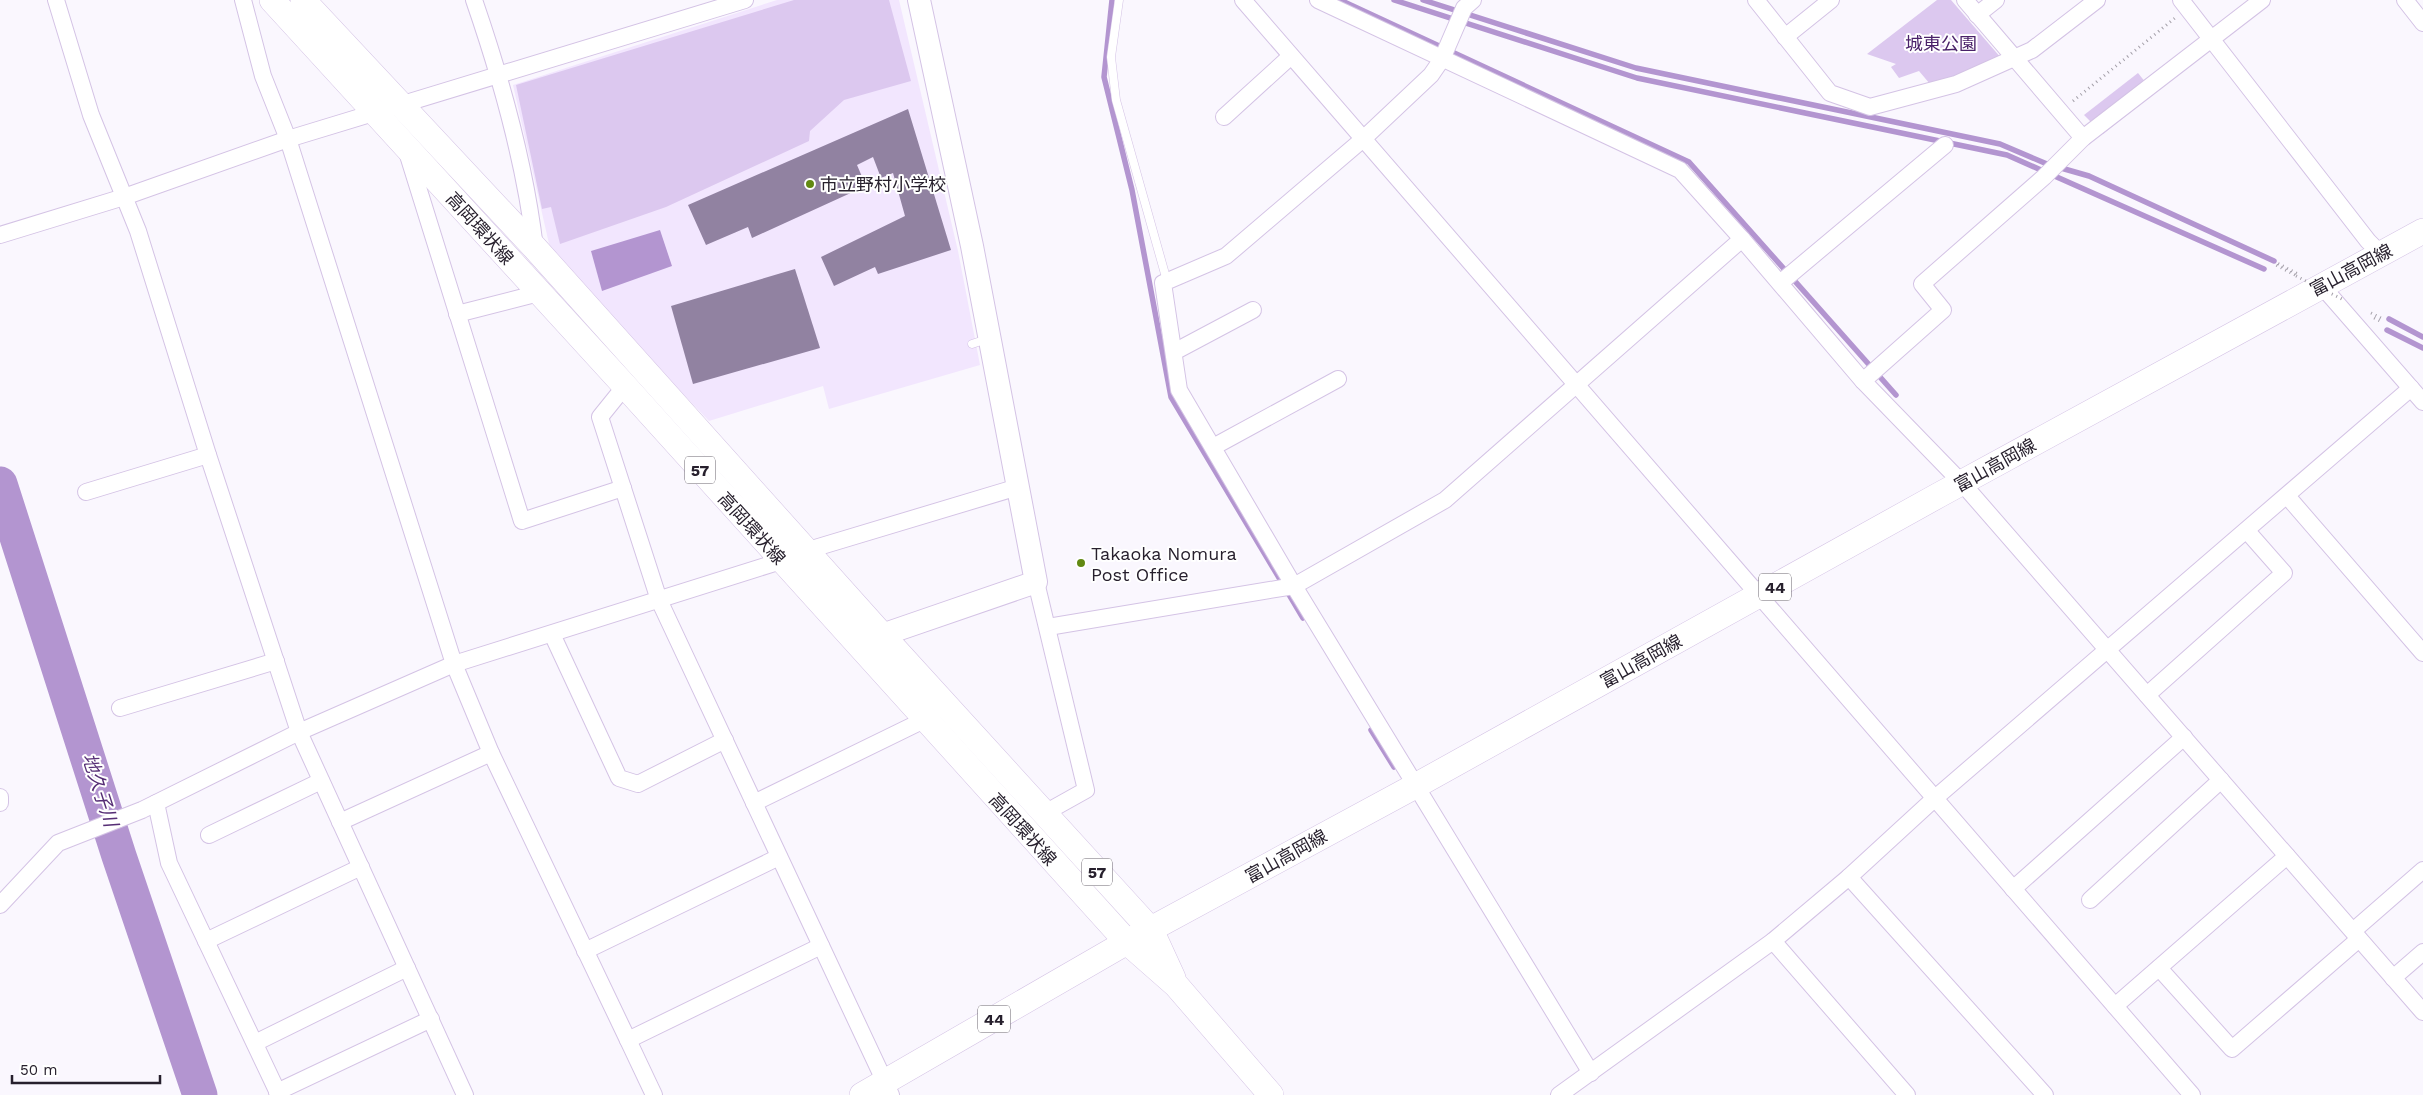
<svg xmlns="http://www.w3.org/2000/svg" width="2423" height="1095" font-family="'Work Sans','Noto Sans JP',sans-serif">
<rect width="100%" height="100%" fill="#faf7fe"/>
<polygon fill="#f2e6fe" points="777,0 899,0 958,251 980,365 829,409 823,386 709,421 552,257 513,85"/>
<g fill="#dcc8ef">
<polygon points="794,0 889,0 911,81 844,100 810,131 809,141 666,207 560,244 551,207 542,209 516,85"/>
<polygon points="1937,0 1951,0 2008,66 1941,97 1919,71 1899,78 1891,67 1896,64 1867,54"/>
<polygon points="2138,73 2154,93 2103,134 2084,115"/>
</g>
<polygon fill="#b395d0" points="660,230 672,266 602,291 591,251"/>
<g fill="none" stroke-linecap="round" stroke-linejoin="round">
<g stroke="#b395d0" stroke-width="5.5">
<polyline points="1112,0 1104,77 1132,190 1171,397 1303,618"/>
<polyline points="1340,0 1689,162 1896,395"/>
<polyline points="1394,0 1637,78 2007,155 2264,269"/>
<polyline points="1423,0 1636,68 2000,144 2047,164 2089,176 2274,261"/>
<polyline points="2389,319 2423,337"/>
<polyline points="2387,330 2423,348"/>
<polyline points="1371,730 1394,767"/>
</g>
<polyline stroke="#b395d0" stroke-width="35" points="0,484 119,856 200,1095"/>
</g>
<g fill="#9182a1">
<polygon points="908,109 951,250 878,274 875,267 834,286 821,257 905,216 893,173 881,178 873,157 857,165 866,186 752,238 748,227 706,245 688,205"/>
<polygon points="795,269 820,348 693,384 671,306"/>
</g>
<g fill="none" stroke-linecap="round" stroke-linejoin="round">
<g stroke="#d4c3e5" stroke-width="9">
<g id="lane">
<polyline points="1119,0 1111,57 1116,100 1167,281"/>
<polyline points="972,344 987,339"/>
</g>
</g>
<g stroke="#d4c3e5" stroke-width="18">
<g id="street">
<polyline points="56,0 91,115 138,231 208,455 299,732 465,1095"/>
<polyline points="243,0 263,76 288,139 454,664 491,753 340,822"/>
<path d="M474,0C502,81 525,163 535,248"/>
<polyline points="1243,0 2192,1095"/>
<polyline points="1318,0 1680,170 1742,239 1863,381 1962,483 2423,1012"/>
<polyline points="1473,0 1464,8 1442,59 1431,75 1362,140 1226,256 1163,283 1179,390 1294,586 1591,1073"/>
<polyline points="1756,0 1830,93 1870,107 1956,84 2032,50 2097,0"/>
<polyline points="1965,0 2083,138"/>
<polyline points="2181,0 2368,241 2381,254"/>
<polyline points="2405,0 2423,23"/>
<polyline points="1977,15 1996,0"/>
<polyline points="1785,37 1831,0"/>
<polyline points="1224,117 1291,56"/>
<polyline points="407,152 522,521 623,488"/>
<polyline points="0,235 124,197 288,139 745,0"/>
<polyline points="1780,283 1945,145"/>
<polyline points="2321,285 2423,402"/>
<polyline points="457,314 539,293"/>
<polyline points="1174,352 1253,310"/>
<polyline points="1863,381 1943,310 1922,284 2044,177 2083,138 2262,0"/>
<polyline points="625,386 600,417 659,600 891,1095"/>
<polyline points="1215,446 1338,379"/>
<polyline points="86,492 208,455"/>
<polyline points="2287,496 2423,653"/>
<polyline points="805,551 1018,487"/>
<polyline points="1036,582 1086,790 1043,814"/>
<polyline points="1048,627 1294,586 1445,500 1742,239"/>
<polyline points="552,634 619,778 638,784 725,740"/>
<polyline points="2147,695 2284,573 2247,531"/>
<polyline points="120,708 276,661"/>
<polyline points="491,753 628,1040 821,946"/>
<polyline points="0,797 0,803"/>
<polyline points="156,803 169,863 279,1095"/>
<polyline points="754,803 924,720"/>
<polyline points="209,835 321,781"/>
<polyline points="1849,877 2045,1095"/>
<polyline points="2013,889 2184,737"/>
<polyline points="2090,900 2221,780"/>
<polyline points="0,905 58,843 142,810 299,732 454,664 781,561"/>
<polyline points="2353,931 2423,870"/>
<polyline points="206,941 361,867"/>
<polyline points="1773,941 1907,1095"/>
<polyline points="585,951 779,857"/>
<polyline points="2159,968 2232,1049 2359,939"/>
<polyline points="2393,978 2423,952"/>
<polyline points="2115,1006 2287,856"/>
<polyline points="628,1040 654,1095"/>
<polyline points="255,1043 407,968"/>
<polyline points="277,1092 431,1019"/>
<polyline points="1559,1095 1773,941 1849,877 1934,799 2411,388"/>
</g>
</g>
<g stroke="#d4c3e5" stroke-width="24">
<polyline id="secondary" points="871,648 882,635 1036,582 972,246 919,0"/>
</g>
<g stroke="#d4c3e5" stroke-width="26">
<g id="primary">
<polyline points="272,0 625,386 1127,942 1176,985 1271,1095"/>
<polyline points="303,0 535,248 882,635 1151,930 1173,978"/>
<polyline points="862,1095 1127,942 1417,785 1939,495 2423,231"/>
</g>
</g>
<g stroke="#a39fa8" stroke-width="3" stroke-dasharray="1 4" stroke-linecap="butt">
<polyline points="2073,101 2175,18"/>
<polyline points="2295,275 2276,265 2277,263 2298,274"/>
<polyline points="2371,313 2381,318 2380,321 2374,318"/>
</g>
<use href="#lane" stroke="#fff" stroke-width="8"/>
<use href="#street" stroke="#fff" stroke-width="16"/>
<use href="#secondary" stroke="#fff" stroke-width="22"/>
<use href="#primary" stroke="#fff" stroke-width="25"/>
<polyline stroke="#a39fa8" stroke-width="3" stroke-dasharray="1 4" stroke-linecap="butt" points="2296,276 2342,299"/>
</g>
<g fill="#628912" stroke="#fff" stroke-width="2">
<circle cx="810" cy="184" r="5"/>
<circle cx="1081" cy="563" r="5"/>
</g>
<g text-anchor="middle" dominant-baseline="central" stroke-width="4" stroke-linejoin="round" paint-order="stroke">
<g fill="#fff" stroke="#68636c" stroke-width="1">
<rect x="685" y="456.5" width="30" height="27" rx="4"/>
<rect x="1759" y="573.5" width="32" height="27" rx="4"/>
<rect x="1082" y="858.5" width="30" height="27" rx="4"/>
<rect x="978" y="1005.5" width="32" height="27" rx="4"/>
</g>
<g font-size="16" font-weight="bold" fill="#27202d">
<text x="700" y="470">57</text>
<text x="1775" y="587">44</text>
<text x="1097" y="872">57</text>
<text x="994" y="1019">44</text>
</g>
<g font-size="18" fill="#4a2269" stroke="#fff">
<text x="1941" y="43">城東公園</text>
</g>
<g font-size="18" fill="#27202d" stroke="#fff" text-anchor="start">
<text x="820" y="184">市立野村小学校</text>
<text x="1091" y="553">Takaoka Nomura<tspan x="1091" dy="21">Post Office</tspan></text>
</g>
<g font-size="18" fill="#27202d" stroke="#fff">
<text transform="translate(480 228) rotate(48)">高岡環状線</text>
<text transform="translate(2351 270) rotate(-28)">富山高岡線</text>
<text transform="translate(1995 465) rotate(-29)">富山高岡線</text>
<text transform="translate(752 528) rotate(48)">高岡環状線</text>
<text transform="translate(1641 661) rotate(-29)">富山高岡線</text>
<text transform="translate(1023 829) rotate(48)">高岡環状線</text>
<text transform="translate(1286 856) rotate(-29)">富山高岡線</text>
</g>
<g font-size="19" font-style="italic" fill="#562e75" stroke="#fff">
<text transform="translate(100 790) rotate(72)">地久子川</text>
</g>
</g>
<path d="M12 1075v8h148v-8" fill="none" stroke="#27202d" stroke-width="2.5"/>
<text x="20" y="1075" font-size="15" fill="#27202d" stroke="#ffffff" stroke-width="4" paint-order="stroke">50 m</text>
</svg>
